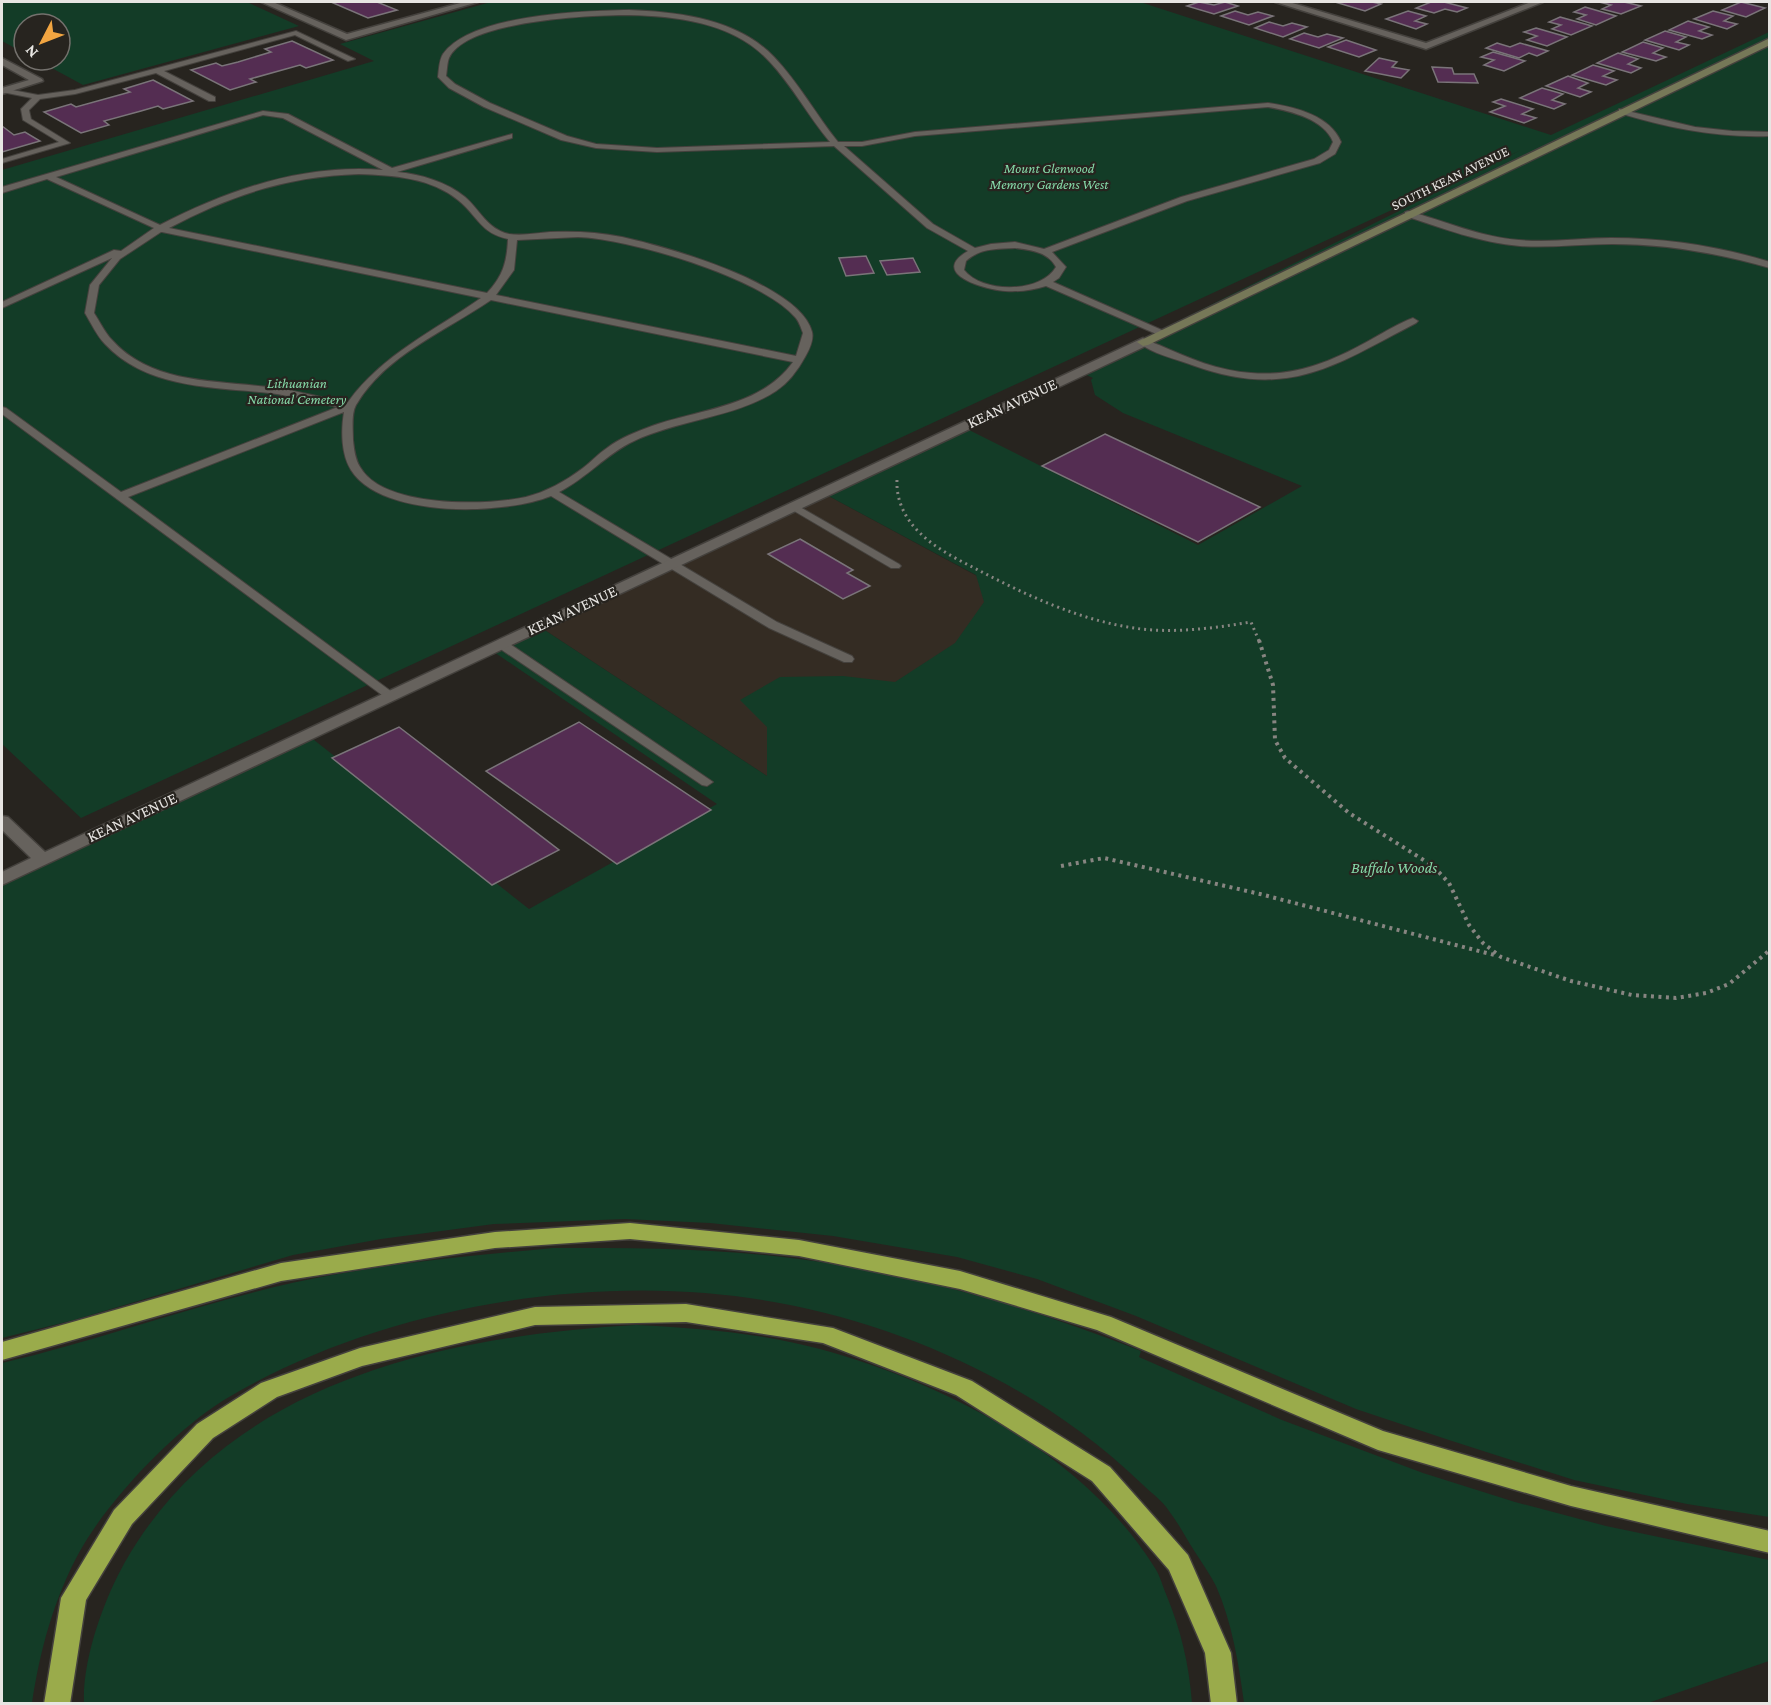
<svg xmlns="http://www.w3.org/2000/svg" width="1771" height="1705" font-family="'Crimson Pro',serif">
<rect width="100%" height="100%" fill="#27241f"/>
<polygon fill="#342c23" points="823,493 1053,617 767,776 540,627"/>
<g fill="#133c27">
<polygon points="2,2 247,2 299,26 83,85 37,60 60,60 60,24 24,24 24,53 2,41"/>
<polygon points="491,2 1140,2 1551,135 1769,32 1769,1517 1687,1504 1574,1480 1452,1441 1356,1409 1136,1316 1037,1279 957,1257 833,1236 710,1223 625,1219 494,1224 381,1239 293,1255 74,1320 2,1338 2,882 309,736 529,909 717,804 491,650 540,627 767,776 767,727 740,700 780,677 843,676 895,682 955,643 984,602 976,575 823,493 961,426 1198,545 1302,486 1123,413 1095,395 1091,380 1093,378 1078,371 1070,375 1521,150 81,818 2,744 2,170 374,61 340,44"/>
<path d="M553,1248C635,1248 718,1248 799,1259C917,1274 1031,1308 1141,1351L1139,1357L1282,1420L1423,1473L1515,1502L1606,1526L1769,1560V1661L1648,1703H1244C1239,1665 1232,1622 1216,1586C1210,1574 1202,1563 1195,1552C1186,1538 1179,1524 1169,1511C1162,1500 1150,1492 1141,1483C1099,1443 1055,1411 1004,1383C912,1333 811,1302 705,1293C547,1280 361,1317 224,1400C174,1431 109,1499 80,1551C54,1598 40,1650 32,1703H2V1363C112,1337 220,1295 332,1275C405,1262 479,1255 553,1248Z"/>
<path d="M636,1325C698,1328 760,1333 820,1349C944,1383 1082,1453 1153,1565C1159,1573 1162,1584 1166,1594C1181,1630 1189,1664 1192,1703H84C82,1660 104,1599 125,1562C228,1381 444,1336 636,1325Z"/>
</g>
<g fill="#542d52" stroke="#7a7479" stroke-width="1.5">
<polygon points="331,2 377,2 397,10 368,18"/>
<polygon points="1199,2 1214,5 1225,2 1238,6 1214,14 1187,6"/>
<polygon points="1335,2 1372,2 1381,4 1365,11"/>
<polygon points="1431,2 1444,2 1467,8 1457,12 1445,9 1434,13 1416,8"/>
<polygon points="1599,2 1624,2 1641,6 1621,14 1602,9 1611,5"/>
<polygon points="1741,2 1765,8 1746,17 1722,10"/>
<polygon points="1585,7 1616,16 1596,25 1577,19 1586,15 1574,12"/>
<polygon points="1235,11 1248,15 1258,12 1273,16 1249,25 1221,16"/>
<polygon points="1408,11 1426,16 1415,21 1427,24 1416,29 1386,19"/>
<polygon points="1713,11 1733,16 1724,21 1737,24 1727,29 1694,19"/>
<polygon points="1560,17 1592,26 1571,35 1552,29 1561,25 1549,22"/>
<polygon points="1688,21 1709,27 1699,31 1712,35 1702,39 1669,30"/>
<polygon points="1269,22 1283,26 1292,23 1307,27 1283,37 1255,28"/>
<polygon points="1536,28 1567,37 1547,46 1527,40 1537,36 1524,32"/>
<polygon points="1665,31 1686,37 1676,42 1689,45 1679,50 1645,40"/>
<polygon points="1304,33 1318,37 1327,34 1343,38 1319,48 1290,39"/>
<polygon points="1346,40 1376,50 1359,57 1328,47"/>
<polygon points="292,41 333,60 306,68 300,65 250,79 256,82 230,90 191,70 216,63 222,66 238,62 271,52 265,49"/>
<polygon points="1643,42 1663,48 1653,53 1666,57 1656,61 1622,52"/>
<polygon points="1497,43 1510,47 1520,43 1548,51 1537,56 1529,53 1519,58 1486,48"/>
<polygon points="1493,52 1525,61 1504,71 1484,65 1494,60 1481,57"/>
<polygon points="1618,53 1638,59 1628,64 1641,68 1631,73 1597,63"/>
<polygon points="1379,58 1397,62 1392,67 1409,70 1401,78 1365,71"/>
<polygon points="1593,65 1614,71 1603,76 1617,80 1606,85 1572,75"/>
<polygon points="1432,67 1452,68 1454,74 1474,74 1478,83 1438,82"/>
<polygon points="1568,76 1588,83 1578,88 1591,92 1580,97 1546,86"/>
<polygon points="153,80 193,101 163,109 158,106 141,111 104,121 109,125 81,133 44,112 71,104 76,107 130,92 124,89"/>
<polygon points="1542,88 1563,94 1552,100 1565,104 1554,109 1520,98"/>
<polygon points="1501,99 1533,109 1522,114 1536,118 1524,123 1490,112 1505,106 1493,102"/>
<polygon points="2,126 14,135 25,132 40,141 2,152"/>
<polygon points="866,256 874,273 846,276 839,258"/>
<polygon points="913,258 920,272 887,275 880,261"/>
<polygon points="1105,434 1260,507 1198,542 1042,466"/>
<polygon points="800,539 853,570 847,573 870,586 843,599 768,554"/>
<polygon points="579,722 711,810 617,864 486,771"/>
<polygon points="399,727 559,850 492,885 332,758"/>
</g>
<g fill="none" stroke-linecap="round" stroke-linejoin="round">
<g stroke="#44413d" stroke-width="2">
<g id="lane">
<path d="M629,10C679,12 738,19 774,57C799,83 816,115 838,142H862L915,132L1268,103C1294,107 1330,115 1341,142L1335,154L1320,163L1187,201L1052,252L1066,267L1059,278L1053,282L1164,331L1166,333L1161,336L1046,286C1033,290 1019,292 1005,291C986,290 928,274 968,251L927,228L834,146L657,152L596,148L561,140L484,107L449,88L438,77C439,70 439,60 443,54C472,14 583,11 629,10ZM629,15C678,16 734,23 769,61C792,85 808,116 830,142L657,148L596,144L567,136L490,103L455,84L446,76C447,71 447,63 449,58C466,20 592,15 629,15ZM1268,107C1290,111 1324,119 1333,142L1329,150L1314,159L1181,197L1044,249L1015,242L991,244L975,248L933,224L844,146H862L915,136ZM1015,248C1031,250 1048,252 1056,267C1041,293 983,294 964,270L966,261C980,248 997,249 1015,248Z"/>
<polygon points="296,31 355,59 348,61 295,35 164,71 215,97 215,101 209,101 156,73 75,94 40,99 29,110 31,119 70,143 2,163 2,159 59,142 23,120 21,109 32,98 2,92 2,88 38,95 75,90"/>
<path d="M1619,109L1695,127L1732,131L1770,132V136C1717,138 1669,128 1619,113Z"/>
<path d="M263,111L288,114L392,168L512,134V138L397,172C420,174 447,182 465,197C480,210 487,229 509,234C523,236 537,233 550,232C575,231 598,232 622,237C667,247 800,284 812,332C814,340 809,350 805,357C798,370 788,383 776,391C737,417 678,420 634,441C606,454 587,478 559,492L777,622L852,656L854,659L852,662H844L769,628L551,496C504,515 382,519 351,470C341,454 341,430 344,412L128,497L396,695L394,698H386L2,414V407L6,408L121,492L338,407C316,403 293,396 270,393C214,387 147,389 105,344C97,336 91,323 85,313L90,285L112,258L2,308V302L114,250L121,251L154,228L47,179L2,193V187ZM263,115L283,118L383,170C303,164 230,189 160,225L56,177ZM359,174C393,175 431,178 458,200C478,216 480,233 508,239C507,262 503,276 487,293L169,228C231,195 289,176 359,174ZM161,232H162L481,298C434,331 383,354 348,402C323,399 300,391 276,388C221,380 153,386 112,340C105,333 100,322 94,313L99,285L120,259ZM578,237C630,239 760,277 795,317C799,321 801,328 803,333L796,356L496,295L514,270L517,240ZM491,300L793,362C761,407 700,409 652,426C636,432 620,438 607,448C598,454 591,462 583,468C566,481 546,492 526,497C486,506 383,508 360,467C355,459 354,449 353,440C353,430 351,414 356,405C385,355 446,331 491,300Z"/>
<path d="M1408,211C1445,221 1480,237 1519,240C1550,243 1580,238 1611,238C1665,238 1718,246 1770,262V268C1717,253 1666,244 1612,244C1581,244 1550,248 1520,246C1481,243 1442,228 1405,216V212Z"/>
<path d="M1413,318L1418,321L1416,323C1334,366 1288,400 1192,365C1176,359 1152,354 1138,342C1145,337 1151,342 1159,345C1188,358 1219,371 1251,373C1296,377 1333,361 1372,339C1385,332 1399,323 1413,318Z"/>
<polygon points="793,503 899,564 901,566 899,568 891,568 789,508 789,504"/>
<polygon points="500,639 504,640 713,782 707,786 702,785 496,646 494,643"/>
</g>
</g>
<g stroke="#44413d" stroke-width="3">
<g id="street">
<polygon points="261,2 273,2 347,34 464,2 478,2 346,40"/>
<polygon points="1275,2 1289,2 1426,43 1531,2 1543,2 1426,49"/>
<polygon points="2,58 42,79 43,81 2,94 2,88 29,80 2,65"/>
<polygon points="1143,338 1149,342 1148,345 2,885 2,872 31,858 2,830 2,816 8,817 45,852"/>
</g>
</g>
<g stroke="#44413d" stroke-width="3">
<polygon id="secondary" points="1770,38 1770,45 1148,345 1143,346 1137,342"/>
</g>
<g stroke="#44413d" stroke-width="3">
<g id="highway">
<polygon points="630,1223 799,1240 960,1271 1111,1317 1383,1431 1571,1486 1770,1531 1770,1553 1571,1506 1378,1450 1097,1330 960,1289 799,1256 630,1239 495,1248 281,1281 2,1360 2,1342 281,1263 495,1232"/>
<polygon points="686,1304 833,1328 972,1381 1110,1467 1188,1555 1231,1653 1237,1704 1211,1704 1205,1653 1169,1570 1092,1481 956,1395 823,1343 686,1322 535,1325 362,1366 277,1397 213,1438 132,1524 86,1600 70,1704 44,1704 61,1598 114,1510 197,1424 261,1383 360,1348 535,1307"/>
</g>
</g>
<path stroke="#878581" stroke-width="3" stroke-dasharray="2 4" stroke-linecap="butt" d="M897,480C896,500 905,519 920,533C937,550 961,561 982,572C1032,598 1085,622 1141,629C1178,633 1215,628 1251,622L1259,641"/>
<g stroke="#878581" stroke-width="4" stroke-dasharray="3 4.5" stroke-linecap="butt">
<polyline points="1259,640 1273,685 1275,740 1285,758 1349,813 1433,866 1449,883 1469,925 1483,943 1501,957 1571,981 1632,995 1676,998 1706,993 1729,984 1770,950"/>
<polyline points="1061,866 1104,858 1260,894 1498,956"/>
</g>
<use href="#lane" fill="#66625d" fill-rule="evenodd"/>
<use href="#street" fill="#66625d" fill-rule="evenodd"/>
<use href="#secondary" fill="#767858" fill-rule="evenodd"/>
<use href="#highway" fill="#9aab4b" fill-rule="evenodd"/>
</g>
<g text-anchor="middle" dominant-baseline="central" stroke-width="4.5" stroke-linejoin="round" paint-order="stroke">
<g font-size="14" font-style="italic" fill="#86daa9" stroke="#27241f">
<text x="1049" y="168">Mount Glenwood<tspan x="1049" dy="16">Memory Gardens West</tspan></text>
<text x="297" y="383">Lithuanian<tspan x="297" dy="16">National Cemetery</tspan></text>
</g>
<g font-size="14" fill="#e7e5e2" stroke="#27241f">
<text transform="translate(1450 178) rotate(-26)">SOUTH KEAN AVENUE</text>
</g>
<g font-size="16" fill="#e7e5e2" stroke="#27241f">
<text transform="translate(1012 403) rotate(-25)">KEAN AVENUE</text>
<text transform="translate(572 610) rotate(-25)">KEAN AVENUE</text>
<text transform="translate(132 817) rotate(-25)">KEAN AVENUE</text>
</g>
<g font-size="16" font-style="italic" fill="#86daa9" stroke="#27241f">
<text x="1394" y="867">Buffalo Woods</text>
</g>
</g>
<rect width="1771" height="1705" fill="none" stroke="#e7e5e2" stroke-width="6"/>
<g transform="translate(42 42) rotate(228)"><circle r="28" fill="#27241f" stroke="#74716d" stroke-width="1.5"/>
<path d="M0-4.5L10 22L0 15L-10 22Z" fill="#f2a541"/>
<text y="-9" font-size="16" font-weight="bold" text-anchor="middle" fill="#e7e5e2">N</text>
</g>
</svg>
